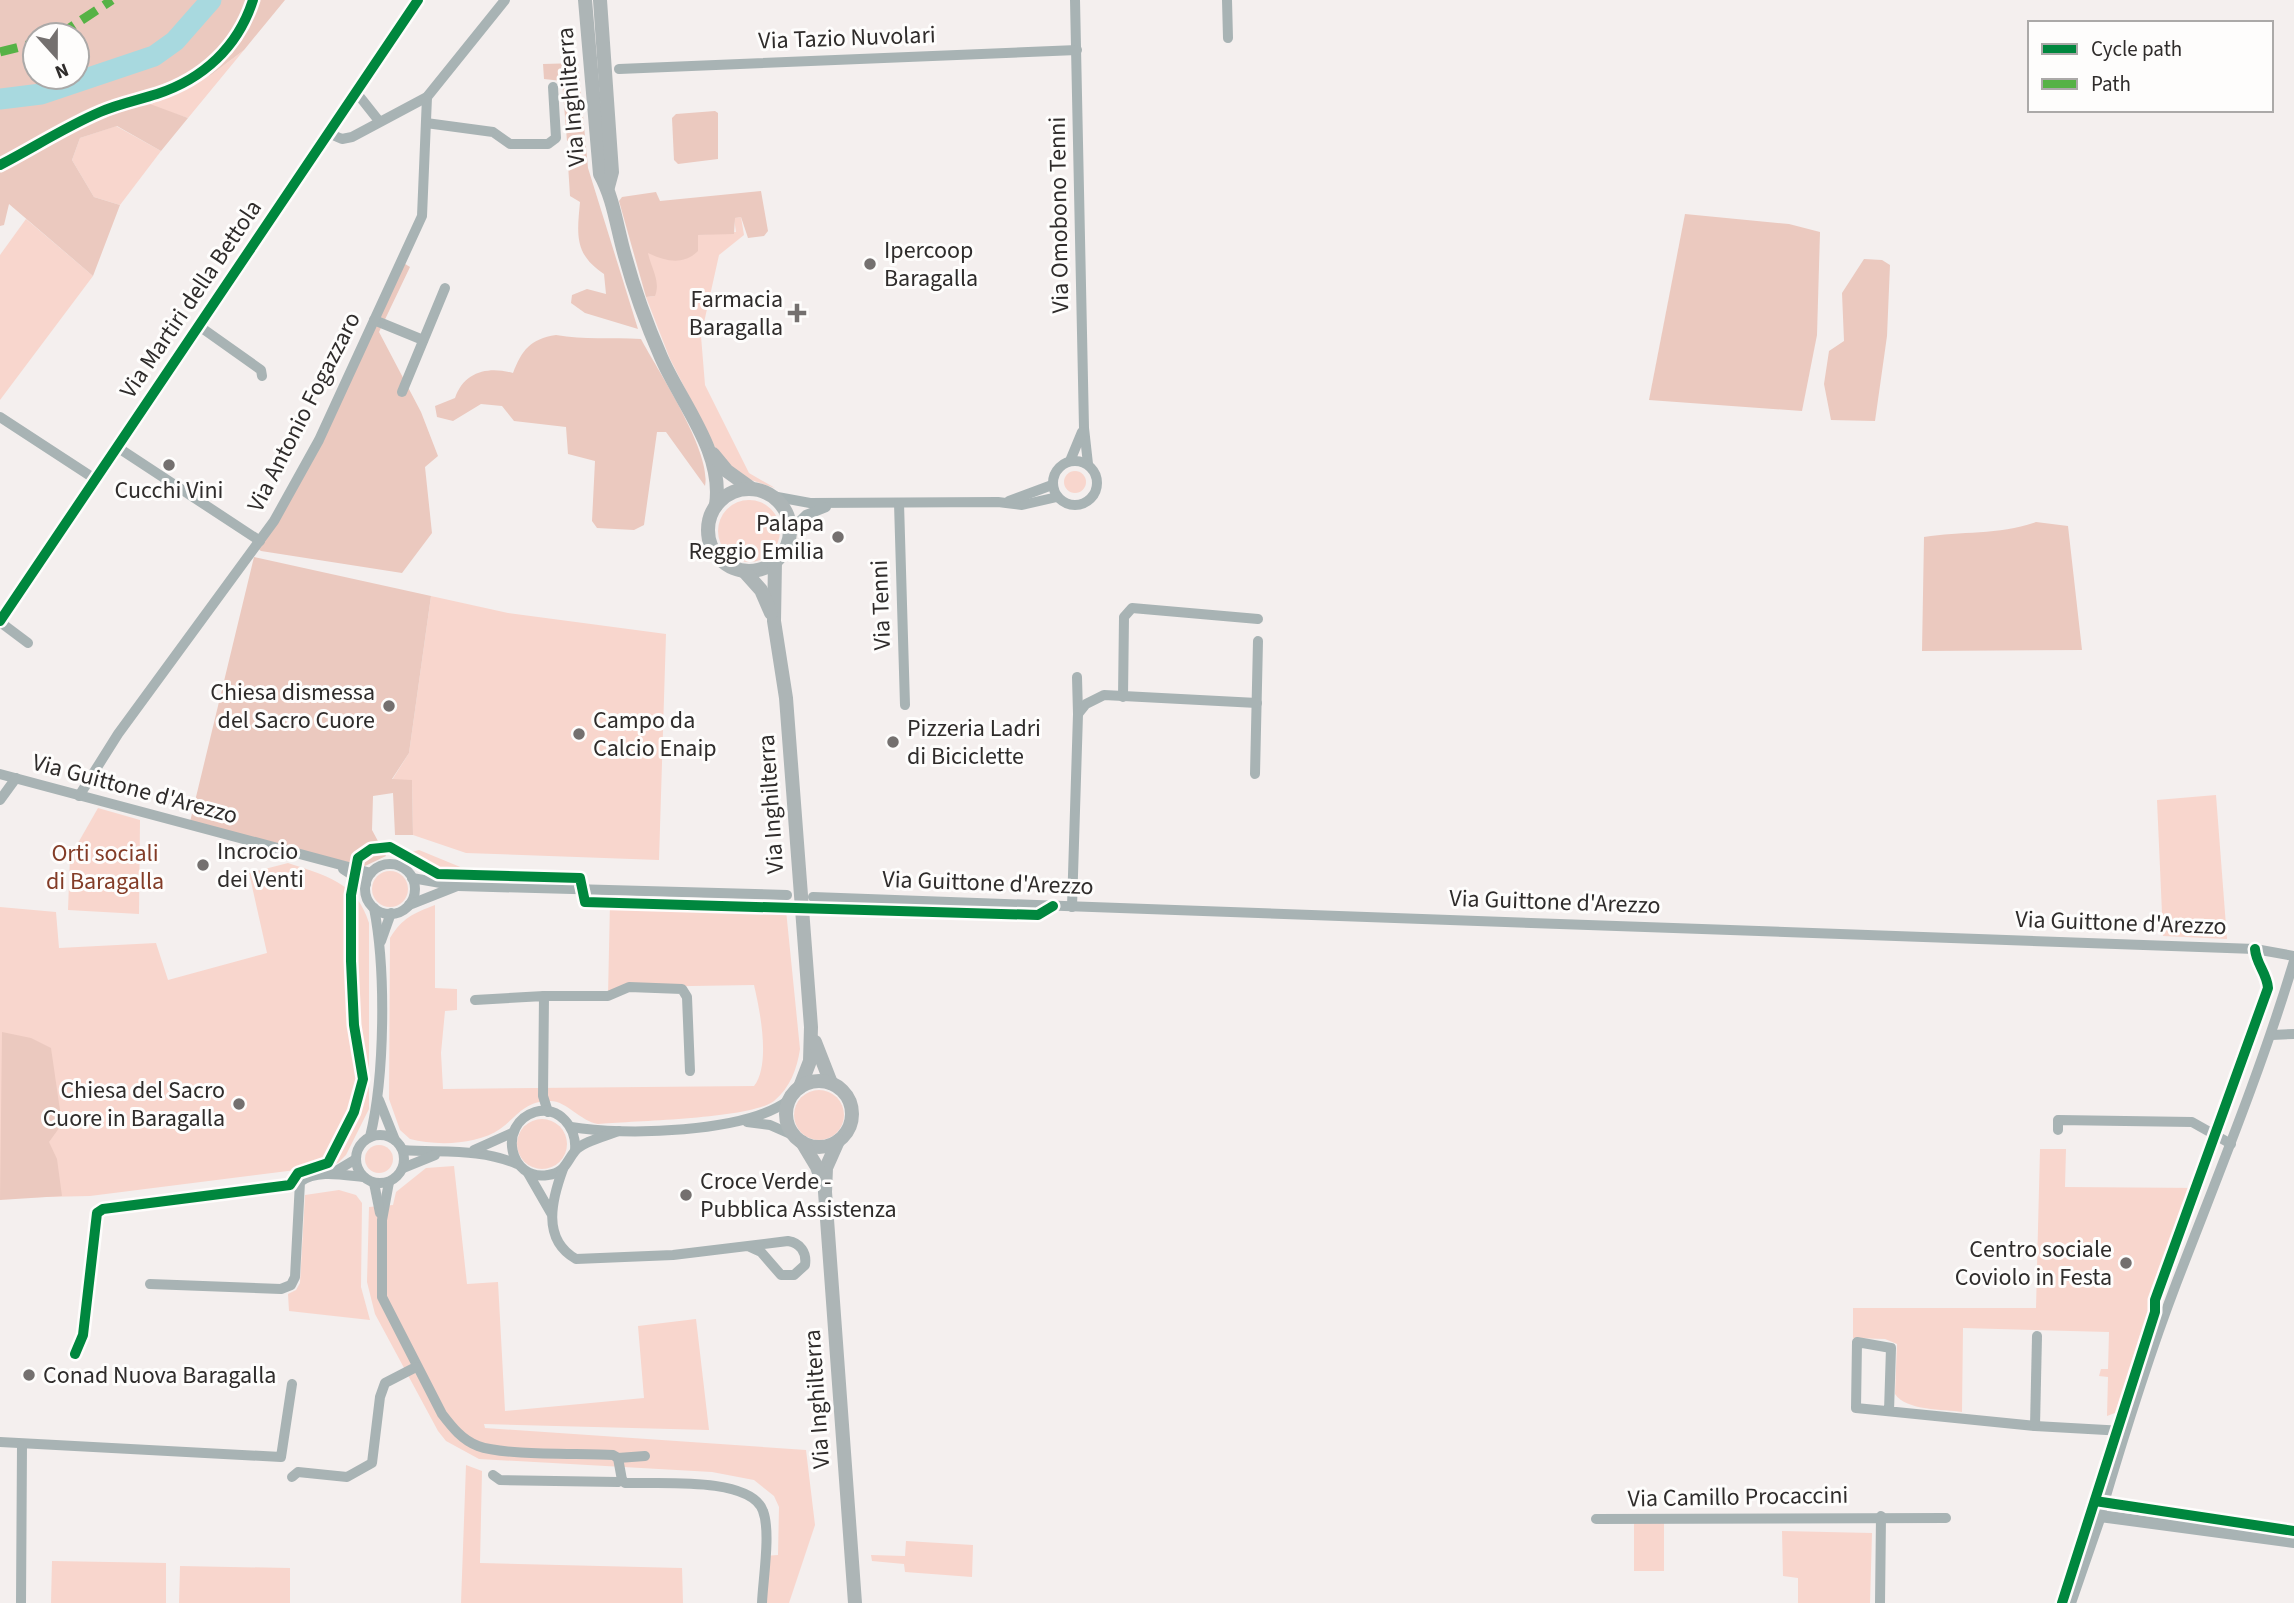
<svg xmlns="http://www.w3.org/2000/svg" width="2294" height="1603" font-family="'Source Sans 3',sans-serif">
<rect width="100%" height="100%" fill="#f4efee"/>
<g fill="#f8d6cd">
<polygon points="244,50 188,118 149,105 211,75"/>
<polygon points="116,126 161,151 120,205 94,197 72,160 80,138"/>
<polygon points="741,217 744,235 719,255 701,336 705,385 749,473 775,488 745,478 720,457 670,359 646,297 655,296 647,253 698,235 736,232 734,218"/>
<polygon points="26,219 93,276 0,400 0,255"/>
<circle cx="1075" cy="482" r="11"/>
<circle cx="749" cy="531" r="31"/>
<polygon points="431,596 508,613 666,634 659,860 466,853 413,835 412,780 392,780 409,753"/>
<polygon points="2216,795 2227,939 2163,936 2157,800"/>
<polygon points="98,808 140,820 139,914 68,910 70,857"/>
<polygon points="419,850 470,871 422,872 411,866 408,859 412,852"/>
<path d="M288,863C324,875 357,882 369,923V1109L346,1155L338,1163L328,1166L90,1196L0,1198V907L56,912L59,948L156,943L168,980L267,953L249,873Z"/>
<circle cx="390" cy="889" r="18"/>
<path d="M610,902L786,910L800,1049C797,1069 790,1088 774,1101C751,1119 632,1121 598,1124C580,1121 567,1101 550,1101C524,1101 518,1116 500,1129C477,1145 436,1146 410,1139L400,1130L389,1099L390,938C402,918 414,913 435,905V988L457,989V1010L445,1011L441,1053L443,1089L754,1086C771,1064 760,1011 754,985L630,987L608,996Z"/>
<circle cx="819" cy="1115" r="25"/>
<circle cx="542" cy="1144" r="25"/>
<circle cx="379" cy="1159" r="14"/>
<path d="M2040,1149H2066L2065,1187L2202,1188L2159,1309L2150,1310L2123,1410L2107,1416L2108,1377L2099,1376L2101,1369H2108L2109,1332L1963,1328L1962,1412C1944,1409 1906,1411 1895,1394L1897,1344L1885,1339L1853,1338V1308H2036Z"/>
<polygon points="454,1166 467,1284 498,1282 505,1411 644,1398 638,1326 696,1319 709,1430 484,1424 485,1428 806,1450 815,1525 789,1603 762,1603 764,1556 778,1555 779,1507 774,1496 754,1480 712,1472 479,1459 446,1441 438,1431 375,1314 367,1282 369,1207 393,1205 396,1192 426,1168"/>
<polygon points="339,1190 356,1195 362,1203 361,1287 370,1320 289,1311 288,1294 296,1290 300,1283 305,1195"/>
<polygon points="466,1465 482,1471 480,1563 682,1568 683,1603 461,1603"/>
<rect x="1634" y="1523" width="30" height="48"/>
<polygon points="1782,1531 1872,1533 1870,1603 1798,1603 1798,1578 1783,1576"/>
<polygon points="906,1541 973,1545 972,1577 905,1572 904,1564 872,1561 871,1555 905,1556"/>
<polygon points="52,1561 166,1563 166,1603 51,1603"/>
<polygon points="180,1566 290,1568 290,1603 179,1603"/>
</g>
<g fill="#ebc9bf" fill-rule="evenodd">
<path d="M0,0H285L244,50L211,75L150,104L188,118L161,151L117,126L80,138L72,160L94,197L120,205L93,276L9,204L4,225L0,226ZM35,35H77V77H35Z"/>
<path d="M578,63L588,168L638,329L585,313L571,303L572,295L587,289L606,294L604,274C574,254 577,235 580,202L570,196L568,164H578V143L567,141L562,81L544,79L543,64Z"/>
<polygon points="715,111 718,113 718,159 678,164 674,160 672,118 676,114"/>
<path d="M761,191L768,231L764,236L748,238L741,217L735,218L734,234L698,235V251C683,266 665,261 648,253C651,268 661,281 655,296L646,297L619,201L622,197L656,192L660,201Z"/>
<polygon points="1685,214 1789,224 1820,232 1817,335 1802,411 1649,400"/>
<polygon points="1864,259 1882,260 1890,265 1887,336 1875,421 1831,420 1824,384 1829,351 1844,341 1842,293"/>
<polygon points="402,262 410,267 379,332 421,412 438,456 425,467 432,533 402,573 261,551 256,547 274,521"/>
<path d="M556,335C584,340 611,337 641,339C658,371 712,452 705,486L666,432H657L644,525L634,530L597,528L592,521L595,461L568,454L566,427L514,421L502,406L481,404L453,421L437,417L435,406L455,398C464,371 489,366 513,373C522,350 530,339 556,335Z"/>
<path d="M2036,522L2068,526L2082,650L1922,651L1924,537C1961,531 2001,535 2036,522Z"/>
<polygon points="254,557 431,596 409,753 392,779 412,780 413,835 395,835 393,793 373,796 372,830 386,856 365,866 189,826"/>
<polygon points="2,1032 31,1038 51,1048 62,1124 49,1142 57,1159 62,1196 0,1200"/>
</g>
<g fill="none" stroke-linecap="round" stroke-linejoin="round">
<polyline stroke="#a8d9df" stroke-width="21" points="0,99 41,94 154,56 175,41 211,0"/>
<g stroke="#a8b3b4" stroke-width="10">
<polyline points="1075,0 1084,428 1088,464"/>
<polyline points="1227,0 1228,38"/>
<polyline points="619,69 1077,50"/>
<polyline points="356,92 379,121"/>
<polyline points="426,123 493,132 510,144 548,144 556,138 553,87"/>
<polyline points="328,133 342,139 352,137 427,97 505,0"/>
<polyline points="374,320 423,340"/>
<polyline points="199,326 261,370 262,376"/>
<polyline points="402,392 445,288"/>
<polyline points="0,417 95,479"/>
<polyline points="117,447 260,541"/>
<circle cx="1075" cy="483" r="22"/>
<polyline points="1070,461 1082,432"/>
<polyline points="772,496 810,503 998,502 1022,505 1057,497"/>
<polyline points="1009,501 1052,485"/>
<polyline points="899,503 905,705"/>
<polyline points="790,531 806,515 826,507"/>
<polyline points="0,622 28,643"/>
<polyline points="1077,677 1078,714"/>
<polyline points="1123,697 1124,617 1132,608 1258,619"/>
<polyline points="0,774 371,873"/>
<polyline points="1255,774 1258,641"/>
<polyline points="79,796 118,734 274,521 319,440 422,216 427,97"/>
<polyline points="0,800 16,778"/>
<circle cx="390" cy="889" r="25"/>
<polyline points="343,869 366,884"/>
<polyline points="412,878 458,886 787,895"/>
<polyline points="813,897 2255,949 2294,956"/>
<polyline points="409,905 457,886"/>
<polyline points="1072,907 1078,714 1086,704 1104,695 1257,703"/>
<polyline points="381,941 391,913"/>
<polyline points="544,996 608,996 629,987 682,989 687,997 690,1071"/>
<polyline points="475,1000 544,996 543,1096 548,1112"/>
<polyline points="2272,1035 2294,1034"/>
<polyline points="379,1100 395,1140"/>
<polyline points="747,1122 770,1125 795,1136"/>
<path d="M571,1127C624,1136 746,1133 789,1100"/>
<polyline points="2058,1130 2058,1120 2192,1122 2231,1144"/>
<circle cx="380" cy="1159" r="24"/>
<path d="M370,1137C385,1076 386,970 374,908"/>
<path d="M403,1150C442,1153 480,1148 517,1164"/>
<polyline points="474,1150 512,1133"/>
<path d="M575,1150C577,1128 559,1105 535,1112C497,1124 509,1182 548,1175C565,1173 566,1162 575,1151C583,1141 607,1136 619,1131"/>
<polyline points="403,1168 435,1155"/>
<path d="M563,1169C552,1199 541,1239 576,1259L673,1255L788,1241C800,1243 807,1252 805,1265L794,1275H781L761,1252L750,1247"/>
<polyline points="528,1173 551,1213"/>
<polyline points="331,1174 356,1159"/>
<path d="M389,1182L382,1220V1297L442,1414C452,1427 462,1440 478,1446C505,1456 580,1453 613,1455L618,1458L645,1456"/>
<polyline points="374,1183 380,1213"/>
<path d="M150,1284L281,1289L291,1285L295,1277L300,1182C315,1169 344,1175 363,1177"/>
<polyline points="1889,1411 1891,1348 1857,1342 1856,1408 2035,1426 2124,1431"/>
<polyline points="2035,1426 2037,1336"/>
<polyline points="0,1442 281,1457 292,1384"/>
<polyline points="493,1475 500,1480 618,1482 622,1480 618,1458"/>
<polyline points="292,1477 298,1472 347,1477 372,1463 380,1397 385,1383 416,1367"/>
<path d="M622,1480L625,1483C656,1484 751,1476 763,1511C771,1532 763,1579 762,1603"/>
<path d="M2100,1516C2123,1438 2147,1360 2176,1284C2217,1177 2261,1071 2294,961"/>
<polyline points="1596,1519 1946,1518"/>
<polyline points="21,1603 22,1445"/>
<polyline points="1880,1603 1881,1516"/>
</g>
<polyline stroke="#a8b3b4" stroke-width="12" points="2070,1603 2100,1516 2294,1542"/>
<polyline stroke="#a9b3b2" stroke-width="14" points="0,621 418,0"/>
<g stroke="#adb5b6" stroke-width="14">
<path d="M585,0L600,174C614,199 617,229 625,256C634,289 647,325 661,357C681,403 724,452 716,505"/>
<polyline points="600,0 612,172 608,187"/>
<polyline points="713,454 727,471 752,489"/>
<circle cx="749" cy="530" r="41"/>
<polyline points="775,561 774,621 786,698 811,1027 810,1061 800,1087"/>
<polyline points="744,571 761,590 771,613"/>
<polyline points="815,1042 831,1083"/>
<circle cx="819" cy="1114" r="33"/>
<polyline points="838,1141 826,1168 825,1192 855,1603"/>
<polyline points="802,1142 817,1167 823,1184"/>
</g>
<g stroke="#56b246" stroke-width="9" stroke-dasharray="18 9" stroke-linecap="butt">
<polyline points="59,35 112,0"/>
<polyline points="0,52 35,43"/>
</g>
<g stroke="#fefdfc" stroke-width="15">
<g id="cycleway">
<path d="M0,165C33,148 65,127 100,112C118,104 138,100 157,94C203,79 238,47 253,0"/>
<polyline points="0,621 418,0"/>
<polyline points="75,1354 83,1335 97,1213 103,1209 290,1185 298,1173 328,1163 354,1112 363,1079 354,1025 351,961 351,895 358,858 371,849 390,847 438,874 580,878 585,902 1038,915 1053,906"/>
<polyline points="2095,1501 2294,1531"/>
<path d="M2062,1603L2155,1312V1300L2268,988C2267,973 2256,964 2255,949"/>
</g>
</g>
<use href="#cycleway" stroke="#00873e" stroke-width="10"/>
</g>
<g fill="#74706f" stroke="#fefdfc" stroke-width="2.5">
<circle cx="870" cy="264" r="7"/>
<path d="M793.5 302.5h7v7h7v7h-7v7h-7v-7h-7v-7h7z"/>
<circle cx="169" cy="465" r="7"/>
<circle cx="838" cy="537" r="7"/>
<circle cx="389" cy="706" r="7"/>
<circle cx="579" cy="734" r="7"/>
<circle cx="893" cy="742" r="7"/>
<circle cx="203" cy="865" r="7"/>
<circle cx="239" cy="1104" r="7"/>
<circle cx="686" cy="1195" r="7"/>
<circle cx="2126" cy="1263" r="7"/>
<circle cx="29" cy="1375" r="7"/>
</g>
<g text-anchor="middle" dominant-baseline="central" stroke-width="6" stroke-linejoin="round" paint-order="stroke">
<g font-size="24" fill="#2f2c2b" stroke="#fefdfc">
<text transform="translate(847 38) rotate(-2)">Via Tazio Nuvolari</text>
<text transform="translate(571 97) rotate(-95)">Via Inghilterra</text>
<text transform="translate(1059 215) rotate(-91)">Via Omobono Tenni</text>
<text transform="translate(191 299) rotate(-56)">Via Martiri della Bettola</text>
<text transform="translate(304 412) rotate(-63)">Via Antonio Fogazzaro</text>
<text transform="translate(881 605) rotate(-92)">Via Tenni</text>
<text transform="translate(135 789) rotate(15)">Via Guittone d'Arezzo</text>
<text transform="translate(771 804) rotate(-94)">Via Inghilterra</text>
<text transform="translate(988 883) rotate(2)">Via Guittone d'Arezzo</text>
<text transform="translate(1555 902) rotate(2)">Via Guittone d'Arezzo</text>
<text transform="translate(2121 923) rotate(2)">Via Guittone d'Arezzo</text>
<text transform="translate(817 1399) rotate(-94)">Via Inghilterra</text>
<text transform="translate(1738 1497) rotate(-1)">Via Camillo Procaccini</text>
</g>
<g font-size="24" fill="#2f2c2b" stroke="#fefdfc" text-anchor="start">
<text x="884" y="250">Ipercoop<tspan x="884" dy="28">Baragalla</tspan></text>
<text x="783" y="299" text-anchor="end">Farmacia<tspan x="783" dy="28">Baragalla</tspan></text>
<text x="169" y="490" text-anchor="middle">Cucchi Vini</text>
<text x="824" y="523" text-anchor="end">Palapa<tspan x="824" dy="28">Reggio Emilia</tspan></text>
<text x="375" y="692" text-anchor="end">Chiesa dismessa<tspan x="375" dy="28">del Sacro Cuore</tspan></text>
<text x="593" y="720">Campo da<tspan x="593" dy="28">Calcio Enaip</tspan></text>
<text x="907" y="728">Pizzeria Ladri<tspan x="907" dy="28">di Biciclette</tspan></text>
<text x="217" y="851">Incrocio<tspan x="217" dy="28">dei Venti</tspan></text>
<text x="225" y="1090" text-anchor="end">Chiesa del Sacro<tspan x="225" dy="28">Cuore in Baragalla</tspan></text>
<text x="700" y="1181">Croce Verde -<tspan x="700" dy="28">Pubblica Assistenza</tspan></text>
<text x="2112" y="1249" text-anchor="end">Centro sociale<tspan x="2112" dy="28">Coviolo in Festa</tspan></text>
<text x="43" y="1375">Conad Nuova Baragalla</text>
</g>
<g font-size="24" fill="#833c27" stroke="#fefdfc">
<text x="105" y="853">Orti sociali<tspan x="105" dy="28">di Baragalla</tspan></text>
</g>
</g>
<rect x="2028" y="21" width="245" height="91" fill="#fefdfc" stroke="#aba9a8" stroke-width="2"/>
<rect x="2042" y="44" width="35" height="10" fill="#00873e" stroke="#aba9a8" stroke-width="2"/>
<text x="2091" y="56" font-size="21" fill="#2f2c2b">Cycle path</text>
<rect x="2042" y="79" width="35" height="10" fill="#56b246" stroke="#aba9a8" stroke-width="2"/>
<text x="2091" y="91" font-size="21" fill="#2f2c2b">Path</text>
<g transform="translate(56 56) rotate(159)"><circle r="33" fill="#fefdfc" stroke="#aba9a8" stroke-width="2"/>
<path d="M0-5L12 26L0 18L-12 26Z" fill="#74706f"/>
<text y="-10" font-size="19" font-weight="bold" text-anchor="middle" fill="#2f2c2b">N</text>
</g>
</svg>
